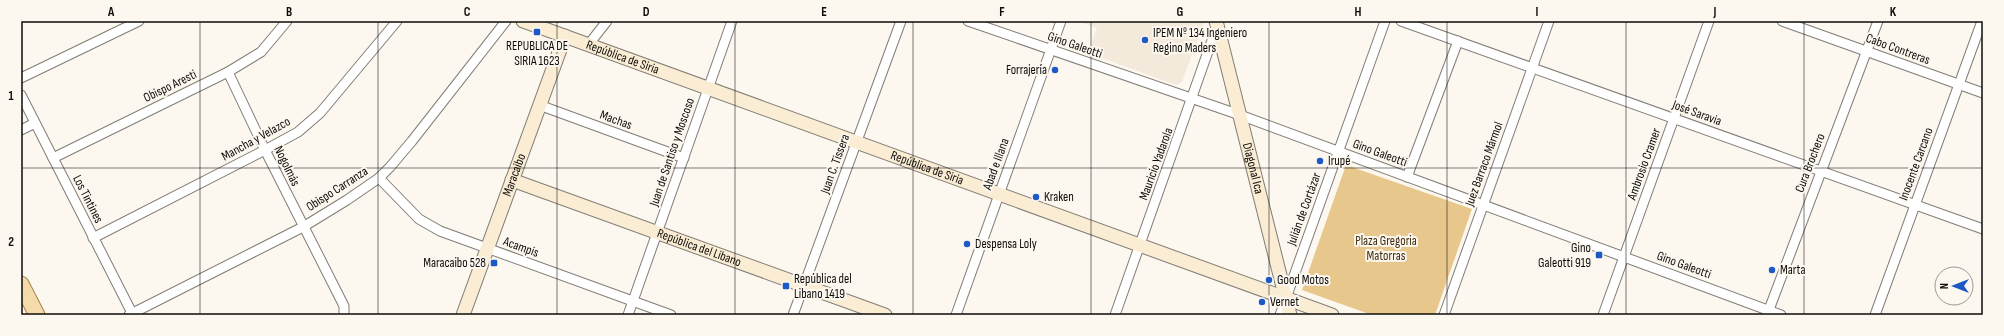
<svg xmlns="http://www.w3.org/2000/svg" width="2004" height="336" font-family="'Sofia Sans Condensed',sans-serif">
<rect width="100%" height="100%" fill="#fcf7ef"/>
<polygon fill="#f3eadc" points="1078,21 1204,21 1204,22 1182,82 1176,85 1088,53 1097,28"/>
<polygon fill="#e8c78d" points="1346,165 1472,209 1435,315 1372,315 1302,290"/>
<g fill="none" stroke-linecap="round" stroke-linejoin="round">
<g stroke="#817d76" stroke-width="11">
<g id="minor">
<polyline points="968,21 1240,115 1781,315"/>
<polyline points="1401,21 1983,229"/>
<polyline points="1782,21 1983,93"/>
<polyline points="589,44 607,21"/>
<polyline points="228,72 265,150 344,306 344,315"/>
<polyline points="21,78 139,21"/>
<polyline points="21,95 133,315"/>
<polyline points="539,105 684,158"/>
<polyline points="21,130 35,123"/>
<polyline points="53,158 228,72 261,52 287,21"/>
<polyline points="1407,177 1458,41"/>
<polyline points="379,178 419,219 440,231 671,315"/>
<polyline points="93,238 265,150 298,132 320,113 397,21"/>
<polyline points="129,315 303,227 347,200 379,178 390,167 412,141 506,21"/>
<polyline points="628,315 732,21"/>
<polyline points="793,315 901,21"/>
<polyline points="956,315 1061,21"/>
<polyline points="1115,315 1217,26"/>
<polyline points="1280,315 1385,21"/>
<polyline points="1444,315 1549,21"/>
<polyline points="1603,315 1709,21"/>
<polyline points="1767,315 1878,21"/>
<polyline points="1875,315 1982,21"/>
</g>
</g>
<g stroke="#817d76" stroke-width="15">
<g id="secondary">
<path id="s1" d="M523,21L1332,315"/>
<path id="s2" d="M1216,21L1290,315"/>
<path id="s3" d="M512,180L885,315"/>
<path id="s4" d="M463,315L565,36"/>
</g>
</g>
<g stroke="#a0834d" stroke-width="17">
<polyline id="primary" points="21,284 37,315"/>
</g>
<use href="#minor" stroke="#fff" stroke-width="9"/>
<use href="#secondary" stroke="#faedd4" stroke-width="13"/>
<use href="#primary" stroke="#f5dbaa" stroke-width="15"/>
</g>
<path fill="none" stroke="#0e0c0a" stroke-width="1" stroke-opacity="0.55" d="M200,21V315M378,21V315M557,21V315M735,21V315M913,21V315M1091,21V315M1269,21V315M1447,21V315M1626,21V315M1804,21V315M21,168H1983"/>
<g fill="#1d59c5" stroke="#fcf7ef" stroke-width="1.5">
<rect x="533" y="28" width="8" height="8" rx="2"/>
<circle cx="1145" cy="40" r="4"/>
<circle cx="1055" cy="70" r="4"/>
<circle cx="1320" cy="161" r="4"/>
<circle cx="1036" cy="197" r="4"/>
<circle cx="967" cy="244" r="4"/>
<rect x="1595" y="251" width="8" height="8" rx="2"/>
<rect x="490" y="259" width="8" height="8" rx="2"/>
<circle cx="1772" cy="270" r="4"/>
<circle cx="1269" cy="280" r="4"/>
<rect x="782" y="282" width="8" height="8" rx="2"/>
<circle cx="1262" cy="302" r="4"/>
</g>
<g text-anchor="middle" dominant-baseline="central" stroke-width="4" stroke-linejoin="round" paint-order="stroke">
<g font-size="13" fill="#0e0c0a" stroke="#fcf7ef" text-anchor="start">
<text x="1153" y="33">IPEM Nº 134 Ingeniero<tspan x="1153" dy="15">Regino Maders</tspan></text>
<text x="537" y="46" text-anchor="middle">REPUBLICA DE<tspan x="537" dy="15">SIRIA 1623</tspan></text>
<text x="1047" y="70" text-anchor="end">Forrajería</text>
<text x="1328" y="161">Irupé</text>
<text x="1044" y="197">Kraken</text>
<text x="975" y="244">Despensa Loly</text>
<text x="1591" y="248" text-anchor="end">Gino<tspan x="1591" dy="15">Galeotti 919</tspan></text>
<text x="486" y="263" text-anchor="end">Maracaibo 528</text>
<text x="1780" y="270">Marta</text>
<text x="794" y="279">República del<tspan x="794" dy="15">Libano 1419</tspan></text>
<text x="1277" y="280">Good Motos</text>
<text x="1270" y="302">Vernet</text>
</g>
<g font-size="13" fill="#0e0c0a" stroke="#fcf7ef">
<text transform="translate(1075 45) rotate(19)">Gino Galeotti</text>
<text transform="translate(1898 49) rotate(20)">Cabo Contreras</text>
<text stroke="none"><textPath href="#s1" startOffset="106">República de Siria</textPath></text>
<text transform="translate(170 86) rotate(-26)">Obispo Aresti</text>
<text transform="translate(1697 113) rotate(20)">José Saravia</text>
<text transform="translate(616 120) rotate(20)">Machas</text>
<text transform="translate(256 139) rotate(-29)">Mancha y Velazco</text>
<text transform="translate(672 152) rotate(-71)">Juan de Santiso y Moscoso</text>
<text transform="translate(1380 153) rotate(20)">Gino Galeotti</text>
<text transform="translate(1810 163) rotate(-69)">Cura Brochero</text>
<text transform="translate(835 164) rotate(-70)">Juan C. Tissera</text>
<text transform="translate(996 164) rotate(-70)">Abad e Illana</text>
<text transform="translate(1156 164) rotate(-70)">Mauricio Yadarola</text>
<text transform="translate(1484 164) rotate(-70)">Juez Barraco Mármol</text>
<text transform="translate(1644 164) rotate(-70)">Ambrosio Cramer</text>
<text transform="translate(1916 164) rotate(-70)">Inocente Carcano</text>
<text transform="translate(287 166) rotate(64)">Nogolmás</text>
<text stroke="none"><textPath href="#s1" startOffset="430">República de Siria</textPath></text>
<text stroke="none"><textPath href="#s2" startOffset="152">Diagonal Ica</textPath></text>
<text stroke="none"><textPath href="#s4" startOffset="149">Maracaibo</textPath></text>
<text transform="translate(337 189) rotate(-33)">Obispo Carranza</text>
<text transform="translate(88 199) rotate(63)">Los Tintines</text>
<text transform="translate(1304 209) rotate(-70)">Julián de Cortázar</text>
<text transform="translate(521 247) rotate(20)">Acampis</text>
<text stroke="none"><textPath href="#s3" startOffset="199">República del Libano</textPath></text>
<text transform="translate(1684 265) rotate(20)">Gino Galeotti</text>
</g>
<g font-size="13" fill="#3d2d0e" stroke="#fcf7ef">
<text x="1386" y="241">Plaza Gregoria<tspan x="1386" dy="15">Matorras</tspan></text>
</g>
</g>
<rect width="2004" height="336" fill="none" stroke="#fcf7ef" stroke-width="44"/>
<g transform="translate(1954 286) rotate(270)"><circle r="19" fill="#fcf7ef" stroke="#9d9993"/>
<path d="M0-3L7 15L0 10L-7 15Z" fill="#1d59c5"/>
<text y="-6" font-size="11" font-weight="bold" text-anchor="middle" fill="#0e0c0a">N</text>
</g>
<rect x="22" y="22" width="1960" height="292" fill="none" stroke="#0e0c0a" stroke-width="1.5"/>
<g font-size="13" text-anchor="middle" font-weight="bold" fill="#0e0c0a">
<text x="111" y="16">A</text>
<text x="289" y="16">B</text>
<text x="467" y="16">C</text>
<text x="646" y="16">D</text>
<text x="824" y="16">E</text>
<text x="1002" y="16">F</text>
<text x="1180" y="16">G</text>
<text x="1358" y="16">H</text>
<text x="1537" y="16">I</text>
<text x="1715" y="16">J</text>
<text x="1893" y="16">K</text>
<text x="11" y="100">1</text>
<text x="11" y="246">2</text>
</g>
</svg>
